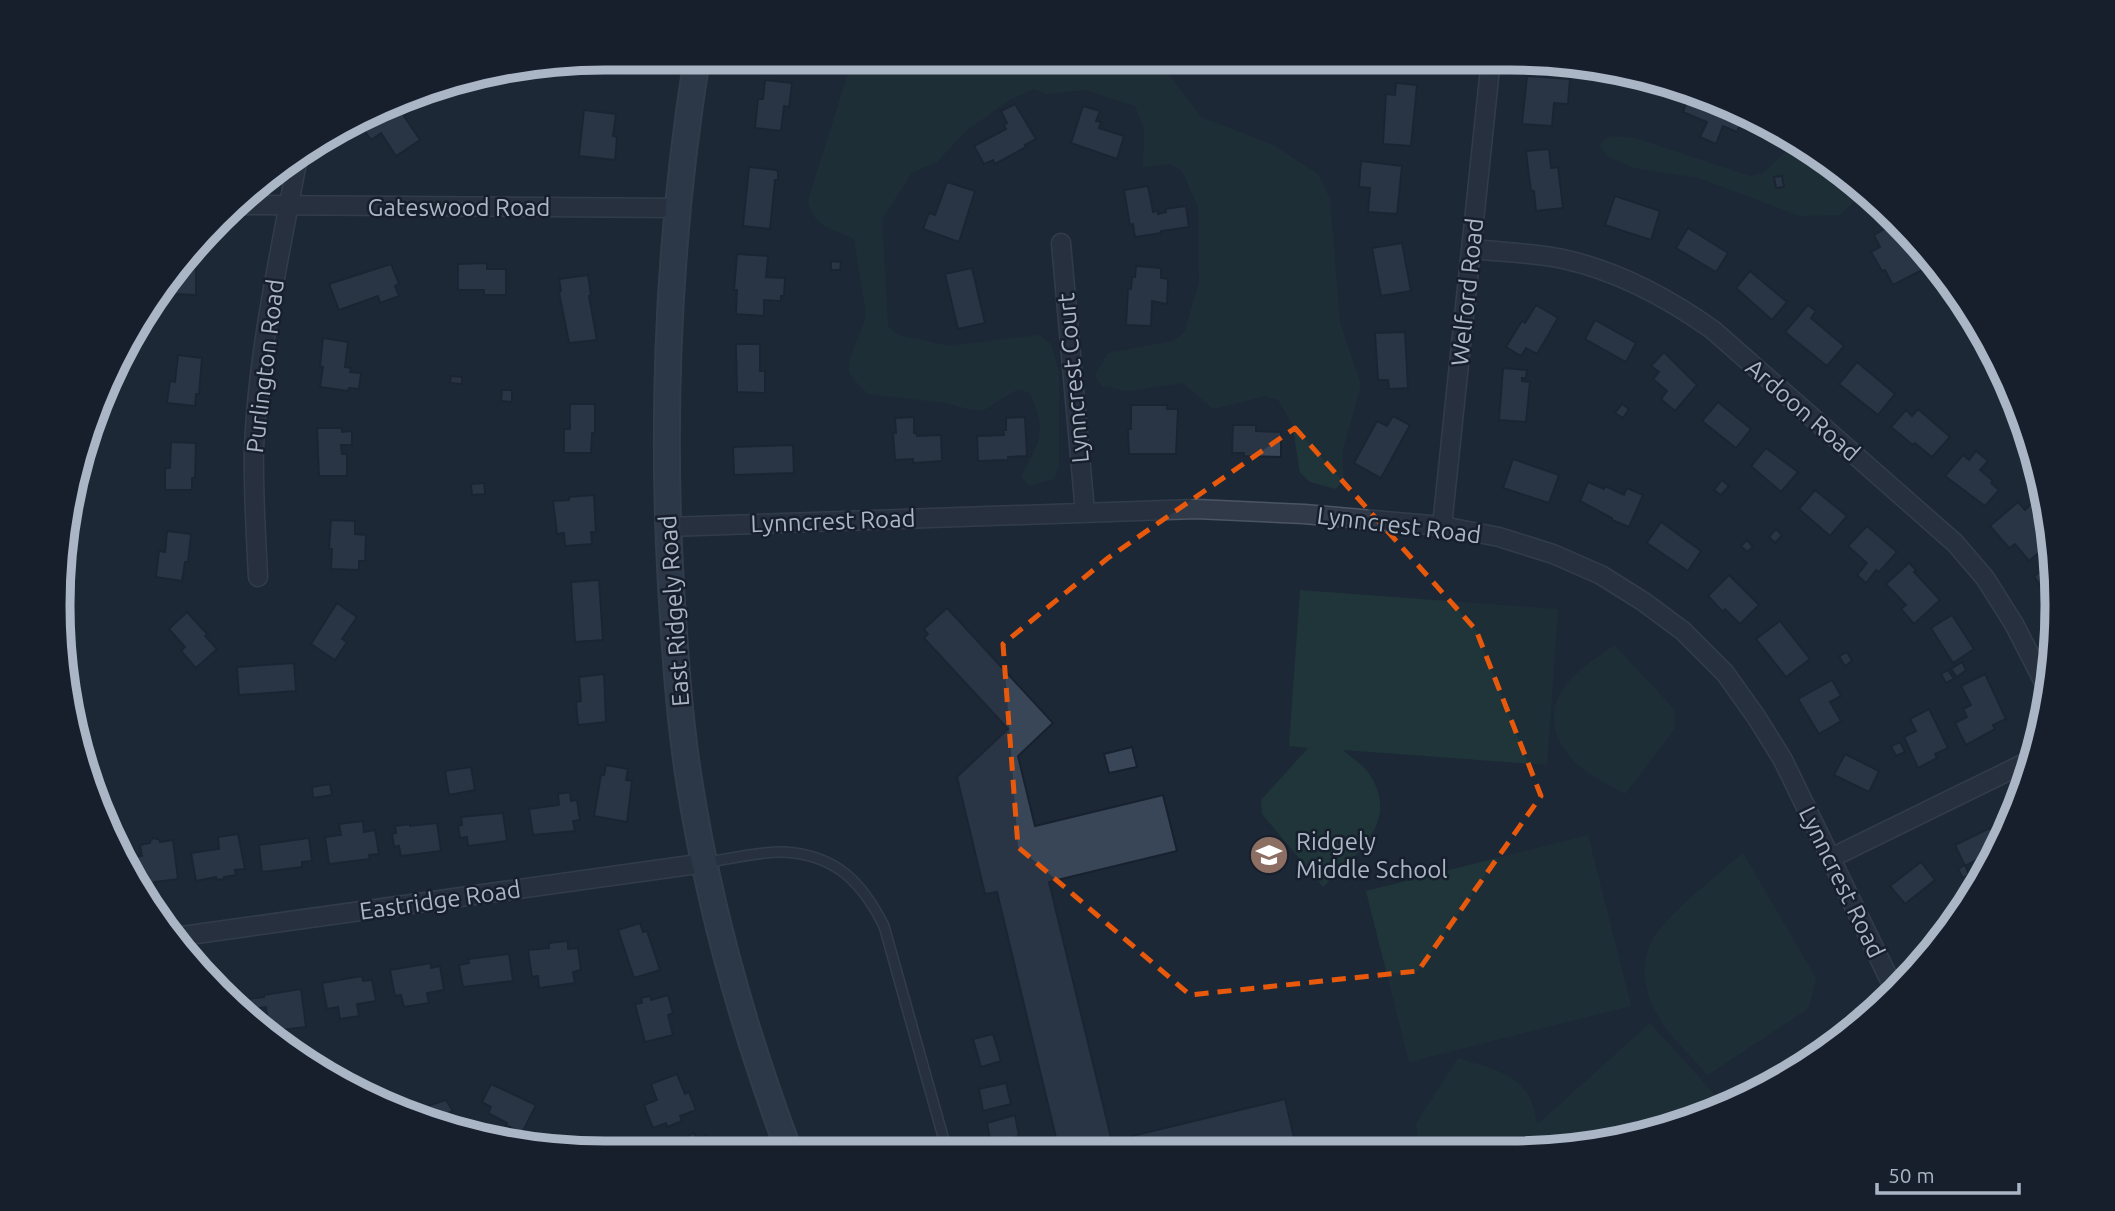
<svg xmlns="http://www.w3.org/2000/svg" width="2115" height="1211" font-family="Ubuntu,sans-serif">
<rect width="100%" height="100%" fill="#1d2837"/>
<g fill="#1f3539">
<path d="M853,58H1163L1168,74L1201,117L1273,145L1318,174L1330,199L1340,323L1361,385L1342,453L1344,479L1336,489L1310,482L1300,473L1292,423L1278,400L1265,396L1213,409L1183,383L1128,391L1102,386L1095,375L1108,353L1173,341L1184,333L1199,283L1198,207L1182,171L1170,164L1143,167L1144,129L1135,106L1085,90L1046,94L1034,89L1009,100L965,132L937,162L912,173L882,219L888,326L898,335L949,346L1039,335L1051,344L1059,371V466L1054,479L1029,486L1021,476C1041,440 1047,433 1030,393L1018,389L984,410H971L946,403L868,394C863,388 853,381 850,373C844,360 864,331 866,314L854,239C832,228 812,227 808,200Z"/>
<polygon points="1609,136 1635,138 1750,176 1763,173 1797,141 1862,188 1860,197 1839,215 1800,216 1699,178 1633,168 1607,156 1599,145"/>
<path d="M1300,590L1558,609L1547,765L1343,750C1350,757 1361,763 1367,771C1404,820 1355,856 1323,887L1262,814L1261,800L1308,748L1289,746Z"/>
<path d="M1614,645L1674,709L1675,728L1625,794C1610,785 1591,777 1578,765C1551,740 1544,708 1571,679C1583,666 1600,656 1614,645Z"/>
<polygon points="1588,835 1631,1006 1409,1062 1366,891"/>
<path d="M1743,853L1816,978L1809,1008L1708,1075C1691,1056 1670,1037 1657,1014C1646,995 1640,969 1649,947C1659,920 1719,874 1743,853Z"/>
<path d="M1650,1023L1724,1105L1686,1124L1581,1149H1429L1419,1140L1416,1124L1458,1058C1490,1069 1523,1072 1534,1109C1535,1114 1536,1120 1537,1125Z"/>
</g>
<g fill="#394658" stroke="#18212e" stroke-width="2">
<polygon points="606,58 625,58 622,74 584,66 585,61"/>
<polygon points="1269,59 1338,59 1339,66 1288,70 1288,64 1269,65"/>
<polygon points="1527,76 1570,79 1568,104 1554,103 1552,126 1522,124"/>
<polygon points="765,80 792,83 789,107 784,106 781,131 755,128 758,99 763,99"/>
<polygon points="1396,83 1417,85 1411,146 1383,144 1386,94 1395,95"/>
<polygon points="1691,90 1745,114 1737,132 1723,126 1716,144 1700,137 1707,122 1683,112"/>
<polygon points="419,92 425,102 404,116 420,140 396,156 381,133 371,140 360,124"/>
<polygon points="1015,104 1036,139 1025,145 1026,147 995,164 993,160 984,164 974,146 1006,129 1004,125 1007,123 1001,111"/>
<polygon points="1083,106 1100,111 1096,121 1101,122 1099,128 1124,136 1117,159 1071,143"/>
<polygon points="584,110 616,114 613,136 617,137 615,160 579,156"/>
<polygon points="1549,149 1551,168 1558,167 1563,208 1536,211 1534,191 1531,191 1526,151"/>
<polygon points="1361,161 1402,166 1397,214 1368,212 1370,188 1359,187"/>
<polygon points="749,167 777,170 778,172 778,180 775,180 770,229 743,226"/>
<polygon points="1782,176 1784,187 1776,188 1774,177"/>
<polygon points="947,182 975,191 959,242 923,229 929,213 935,215"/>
<polygon points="1148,186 1153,212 1158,211 1158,214 1166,212 1165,209 1186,206 1189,227 1161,231 1161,233 1135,237 1133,224 1130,225 1124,190"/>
<polygon points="1615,196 1660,211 1651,240 1605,225"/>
<polygon points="1897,222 1924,269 1893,285 1885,270 1882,271 1871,252 1880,247 1874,235"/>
<polygon points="1688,228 1728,253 1716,272 1676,248"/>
<polygon points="1402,243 1411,291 1381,296 1372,248"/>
<polygon points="737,254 768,256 766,277 785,278 784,296 781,296 781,301 764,300 764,316 736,314 737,290 734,290"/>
<polygon points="831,261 841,262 840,270 831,270"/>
<polygon points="487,263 487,269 506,269 506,295 484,295 484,290 458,290 458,264"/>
<polygon points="391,264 399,284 395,286 399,296 380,303 378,296 339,310 329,284"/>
<polygon points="1136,266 1161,268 1161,278 1168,279 1167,304 1152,301 1151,326 1126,325 1128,289 1131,289 1132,277 1135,277"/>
<polygon points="972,268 985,323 958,329 945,274"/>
<polygon points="181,269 196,269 196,295 173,294 173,289 162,289"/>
<polygon points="1750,271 1787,302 1772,320 1736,288"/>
<polygon points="588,275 591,295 589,296 597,340 569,343 559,292 561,291 559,279"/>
<polygon points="1958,294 1975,322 1959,322"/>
<polygon points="1536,305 1558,318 1537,354 1526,348 1521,356 1506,347 1522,321 1525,323"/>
<polygon points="1808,305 1816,311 1811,318 1844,346 1827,366 1785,332"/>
<polygon points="1595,320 1636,343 1626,362 1585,339"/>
<polygon points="1405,332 1408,388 1389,389 1388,380 1378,380 1375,333"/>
<polygon points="323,338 348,342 345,367 351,368 350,372 361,373 359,389 349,388 348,391 320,387 323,367 320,366"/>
<polygon points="736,344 760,344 760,371 765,371 765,393 737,392"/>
<polygon points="1664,352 1697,385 1675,411 1661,399 1667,391 1653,379 1659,372 1651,366"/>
<polygon points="178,355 202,358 199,394 196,394 195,406 167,403 170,381 175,382"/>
<polygon points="1857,362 1895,394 1878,415 1839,384"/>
<polygon points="1503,368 1527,370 1526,378 1522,378 1522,381 1530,382 1526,422 1499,420"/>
<polygon points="451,376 462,377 462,384 450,383"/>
<polygon points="502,390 512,390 512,402 501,401"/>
<polygon points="1718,402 1751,429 1736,448 1702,421"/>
<polygon points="570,404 595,404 595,433 592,433 591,453 564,453 564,429 570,429"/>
<polygon points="1622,404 1629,409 1623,418 1615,413"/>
<polygon points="1131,405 1167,405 1167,409 1178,409 1176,454 1129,454 1128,429 1131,429"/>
<polygon points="1918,409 1950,437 1932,457 1915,443 1913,445 1891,427 1906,410 1912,416"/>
<polygon points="1393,416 1410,425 1381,478 1354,463 1377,421 1387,426"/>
<polygon points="914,417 914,433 916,433 917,436 941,435 942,461 913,463 913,459 895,460 893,433 896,433 895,418"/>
<polygon points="1025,417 1027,456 1008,457 1008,460 978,461 977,436 1004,435 1003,430 1006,430 1006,418"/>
<polygon points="1233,425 1256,425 1256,431 1281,432 1281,457 1244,456 1244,453 1232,453"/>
<polygon points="317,428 342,428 342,432 352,431 352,445 341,445 342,454 347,454 347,476 319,476"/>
<polygon points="171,442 196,443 195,478 192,478 192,490 165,490 165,468 170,468"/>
<polygon points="793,445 794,473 734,475 733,447"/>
<polygon points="1766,448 1798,472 1781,492 1751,466"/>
<polygon points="1976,451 1988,461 1980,470 1993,481 1991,483 1999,490 1985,506 1945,476 1963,455 1969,460"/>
<polygon points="1513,459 1559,475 1549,503 1503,488"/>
<polygon points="1722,480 1729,486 1721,495 1714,490"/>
<polygon points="1588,482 1604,489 1605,486 1624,495 1627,488 1643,495 1629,527 1612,520 1612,518 1580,501"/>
<polygon points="484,483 485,494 472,495 471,484"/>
<polygon points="1815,490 1847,516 1830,536 1799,509"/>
<polygon points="594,495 596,532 591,532 592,544 565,546 564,533 557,534 553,501 569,500 569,497"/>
<polygon points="2018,502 2025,510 2032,503 2047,522 2037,530 2049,544 2029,561 2015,544 2009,548 1990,526"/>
<polygon points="331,520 355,521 355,534 366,535 365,561 359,561 359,570 331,569 332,549 329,549"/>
<polygon points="1661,522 1701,551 1688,571 1647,543"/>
<polygon points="1867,526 1897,552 1879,572 1876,570 1866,583 1857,575 1867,563 1848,546"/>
<polygon points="1776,529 1782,535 1775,543 1769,537"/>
<polygon points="167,531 191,534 188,562 185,562 182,581 156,577 159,551 165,552"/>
<polygon points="1747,540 1753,547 1747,552 1741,546"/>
<polygon points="1909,563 1916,570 1914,572 1940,600 1914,624 1901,609 1906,605 1886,584"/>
<polygon points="2055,563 2056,570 2055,610 2034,576"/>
<polygon points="1729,575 1759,605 1740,624 1725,609 1723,612 1708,596"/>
<polygon points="599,580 603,640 575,642 571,582"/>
<polygon points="337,603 357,617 342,639 347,642 335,660 311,644"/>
<polygon points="947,608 1053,723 1018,756 1035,826 1163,795 1177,851 1049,882 1114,1150 1059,1150 997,892 985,894 957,777 1008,729 924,638 928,634 924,629"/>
<polygon points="187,612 207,634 205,636 217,649 196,668 181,651 185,647 169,629"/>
<polygon points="1952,615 1974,649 1953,663 1931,628"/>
<polygon points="1780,621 1810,659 1786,677 1756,639"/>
<polygon points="1847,652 1852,661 1845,666 1839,656"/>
<polygon points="1962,662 1966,670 1957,677 1951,669"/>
<polygon points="294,663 296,691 239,695 237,667"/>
<polygon points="1948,670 1954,679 1946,683 1941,674"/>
<polygon points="604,674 606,722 578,725 576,702 581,701 579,677"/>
<polygon points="1985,674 2006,719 1993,725 1995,729 1966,745 1955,723 1967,717 1963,709 1971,705 1961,686"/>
<polygon points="1832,680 1841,696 1830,702 1841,721 1819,734 1798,699"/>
<polygon points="1929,709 1948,748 1935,754 1937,758 1918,768 1904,737 1916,731 1910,719"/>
<polygon points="1900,742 1905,752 1896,756 1891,746"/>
<polygon points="1132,747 1137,767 1109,773 1104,754"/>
<polygon points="1845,754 1879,771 1869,792 1834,775"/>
<polygon points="606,765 628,769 626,780 632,781 627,822 594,816 601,775 604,775"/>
<polygon points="471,767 475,790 449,795 445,771"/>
<polygon points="330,784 332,795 313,798 312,787"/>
<polygon points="570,792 571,801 577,800 580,820 573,821 575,831 533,835 529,809 559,805 558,794"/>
<polygon points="503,813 507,841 468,846 467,837 460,838 458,826 462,825 461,817"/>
<polygon points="363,821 364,832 375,830 379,854 369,855 370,859 329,864 325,837 341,835 339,824"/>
<polygon points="437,823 441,851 401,856 399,846 394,847 392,834 396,833 395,826 410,824 410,826"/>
<polygon points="1990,828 1999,846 1991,864 1986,855 1965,866 1955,845"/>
<polygon points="238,834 245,869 235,870 236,875 224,877 224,879 217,880 216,877 196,881 191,853 219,849 218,837"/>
<polygon points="154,838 160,840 160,842 173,840 178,879 154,882 155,886 145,888 126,858 142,856 140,845 150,843 150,841"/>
<polygon points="309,838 312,861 302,862 302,867 262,872 259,845"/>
<polygon points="1921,862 1935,880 1905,904 1890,886"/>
<polygon points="1965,865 1969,875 1963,878 1958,869"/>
<polygon points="640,923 643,932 647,931 660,970 634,978 618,930"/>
<polygon points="568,941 568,949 578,948 581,970 573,972 575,983 539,988 538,976 532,977 528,950 549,948 549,943"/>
<polygon points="509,954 513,981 463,987 459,965 469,963 468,959"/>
<polygon points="431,963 431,968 440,966 444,990 427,993 429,1003 404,1007 401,995 395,996 390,970"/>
<polygon points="362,976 363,981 372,980 376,1001 357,1004 359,1016 340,1019 338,1007 327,1009 322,983"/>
<polygon points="301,989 306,1027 272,1031 269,1029 266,1007 250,1009 249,999 264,997 264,995"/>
<polygon points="668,995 673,1013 668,1015 673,1035 645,1042 635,1004 642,1003 641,998 650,996 651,1000"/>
<polygon points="993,1034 1001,1061 981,1067 973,1039"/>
<polygon points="677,1074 685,1094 689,1092 696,1110 680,1116 682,1121 667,1127 666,1123 653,1128 644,1105 657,1100 651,1084"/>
<polygon points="1006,1083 1011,1104 983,1111 979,1089"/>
<polygon points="491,1084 536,1105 522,1133 506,1125 507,1123 488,1113 491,1107 482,1102"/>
<polygon points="1285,1099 1297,1150 1129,1150 1135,1149 1132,1136"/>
<polygon points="446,1100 453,1111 450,1112 452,1116 455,1115 457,1122 454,1123 456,1128 452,1129 430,1124 410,1115 409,1112"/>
<polygon points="1015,1115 1019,1136 991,1144 987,1123"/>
<polygon points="694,1133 696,1139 706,1135 713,1152 670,1152 668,1149 685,1142 683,1138"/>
<polygon points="562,1138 563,1142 566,1142 569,1152 546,1147 557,1144 556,1139"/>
</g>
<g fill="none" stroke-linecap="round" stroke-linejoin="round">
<g stroke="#4b5563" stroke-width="12">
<path id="lane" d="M708,862C730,859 762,851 784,852C836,855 862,882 884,926L947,1151"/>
</g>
<g stroke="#4b5563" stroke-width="21">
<g id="street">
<polyline points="240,205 678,208"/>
<polyline points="1061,243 1085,512"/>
<path d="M1472,249C1502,252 1534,253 1563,259C1618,271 1668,298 1713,330L1955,543L1985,578L2014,624L2049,692"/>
<polyline points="1442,526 1491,59"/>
<polyline points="668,527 1196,509 1304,514 1442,526 1499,537 1553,554 1601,575 1644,602 1683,631 1725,673 1757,718 1783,760 1896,993"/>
<path d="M258,577C256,534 253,491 254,448C258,350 280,253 298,157"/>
<polyline points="1831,858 2033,759"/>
<polyline points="175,937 705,863"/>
</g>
</g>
<g stroke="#4b5563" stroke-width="28">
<path id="secondary" d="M697,58C669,232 661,410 671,586C675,651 679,716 689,780C709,907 744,1031 789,1151"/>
</g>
<use href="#lane" stroke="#313a48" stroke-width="9"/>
<use href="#street" stroke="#313a48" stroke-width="18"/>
<use href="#secondary" stroke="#3e495b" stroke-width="24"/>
</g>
<path d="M0 0H2115V1211H0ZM1295,428L1476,630L1541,796L1418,971L1190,995L1018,847L1003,644L1108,558Z" fill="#1d2837" fill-opacity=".55" fill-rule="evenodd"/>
<path fill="none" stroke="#e8590c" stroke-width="5" stroke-dasharray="14 9" stroke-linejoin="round" d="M1295,428L1476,630L1541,796L1418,971L1190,995L1018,847L1003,644L1108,558Z"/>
<defs>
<g id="school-disc" transform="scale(2.0125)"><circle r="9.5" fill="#8d6e63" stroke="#171f2c"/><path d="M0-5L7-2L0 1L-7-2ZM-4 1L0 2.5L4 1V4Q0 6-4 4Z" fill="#fff"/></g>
</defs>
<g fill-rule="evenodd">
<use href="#school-disc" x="1269" y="855"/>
</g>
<g text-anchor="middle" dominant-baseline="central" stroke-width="5" stroke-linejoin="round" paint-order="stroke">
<g font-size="24" fill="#aab5c5" stroke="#171f2c">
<text x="459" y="207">Gateswood Road</text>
<text transform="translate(1467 292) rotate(-84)">Welford Road</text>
<text transform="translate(265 366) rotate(-83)">Purlington Road</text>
<text transform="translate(1073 378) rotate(-95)">Lynncrest Court</text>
<text transform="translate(1803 410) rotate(41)">Ardoon Road</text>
<text transform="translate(833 521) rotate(-2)">Lynncrest Road</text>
<text transform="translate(1399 525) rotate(7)">Lynncrest Road</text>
<text transform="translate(674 611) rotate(-94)">East Ridgely Road</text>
<text transform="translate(1842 882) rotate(64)">Lynncrest Road</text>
<text transform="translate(440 900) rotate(-8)">Eastridge Road</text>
</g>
<g font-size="24" fill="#aab5c5" stroke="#171f2c" text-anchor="start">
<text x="1296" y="841">Ridgely<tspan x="1296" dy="28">Middle School</tspan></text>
</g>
</g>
<path d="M0 0H2115V1211H0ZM605 70H1510A535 535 0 0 1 2045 605V606A535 535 0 0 1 1510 1141H605A535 535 0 0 1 70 606V605A535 535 0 0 1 605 70Z" fill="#171f2c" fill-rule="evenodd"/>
<path fill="none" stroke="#aab5c5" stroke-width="9" d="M605 70H1510A535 535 0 0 1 2045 605V606A535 535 0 0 1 1510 1141H605A535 535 0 0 1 70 606V605A535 535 0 0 1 605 70Z"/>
<path d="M1877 1183v10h142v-10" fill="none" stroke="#aab5c5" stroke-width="3.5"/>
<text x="1888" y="1183" font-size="21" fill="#aab5c5" stroke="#171f2c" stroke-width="5" paint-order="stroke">50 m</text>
</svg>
